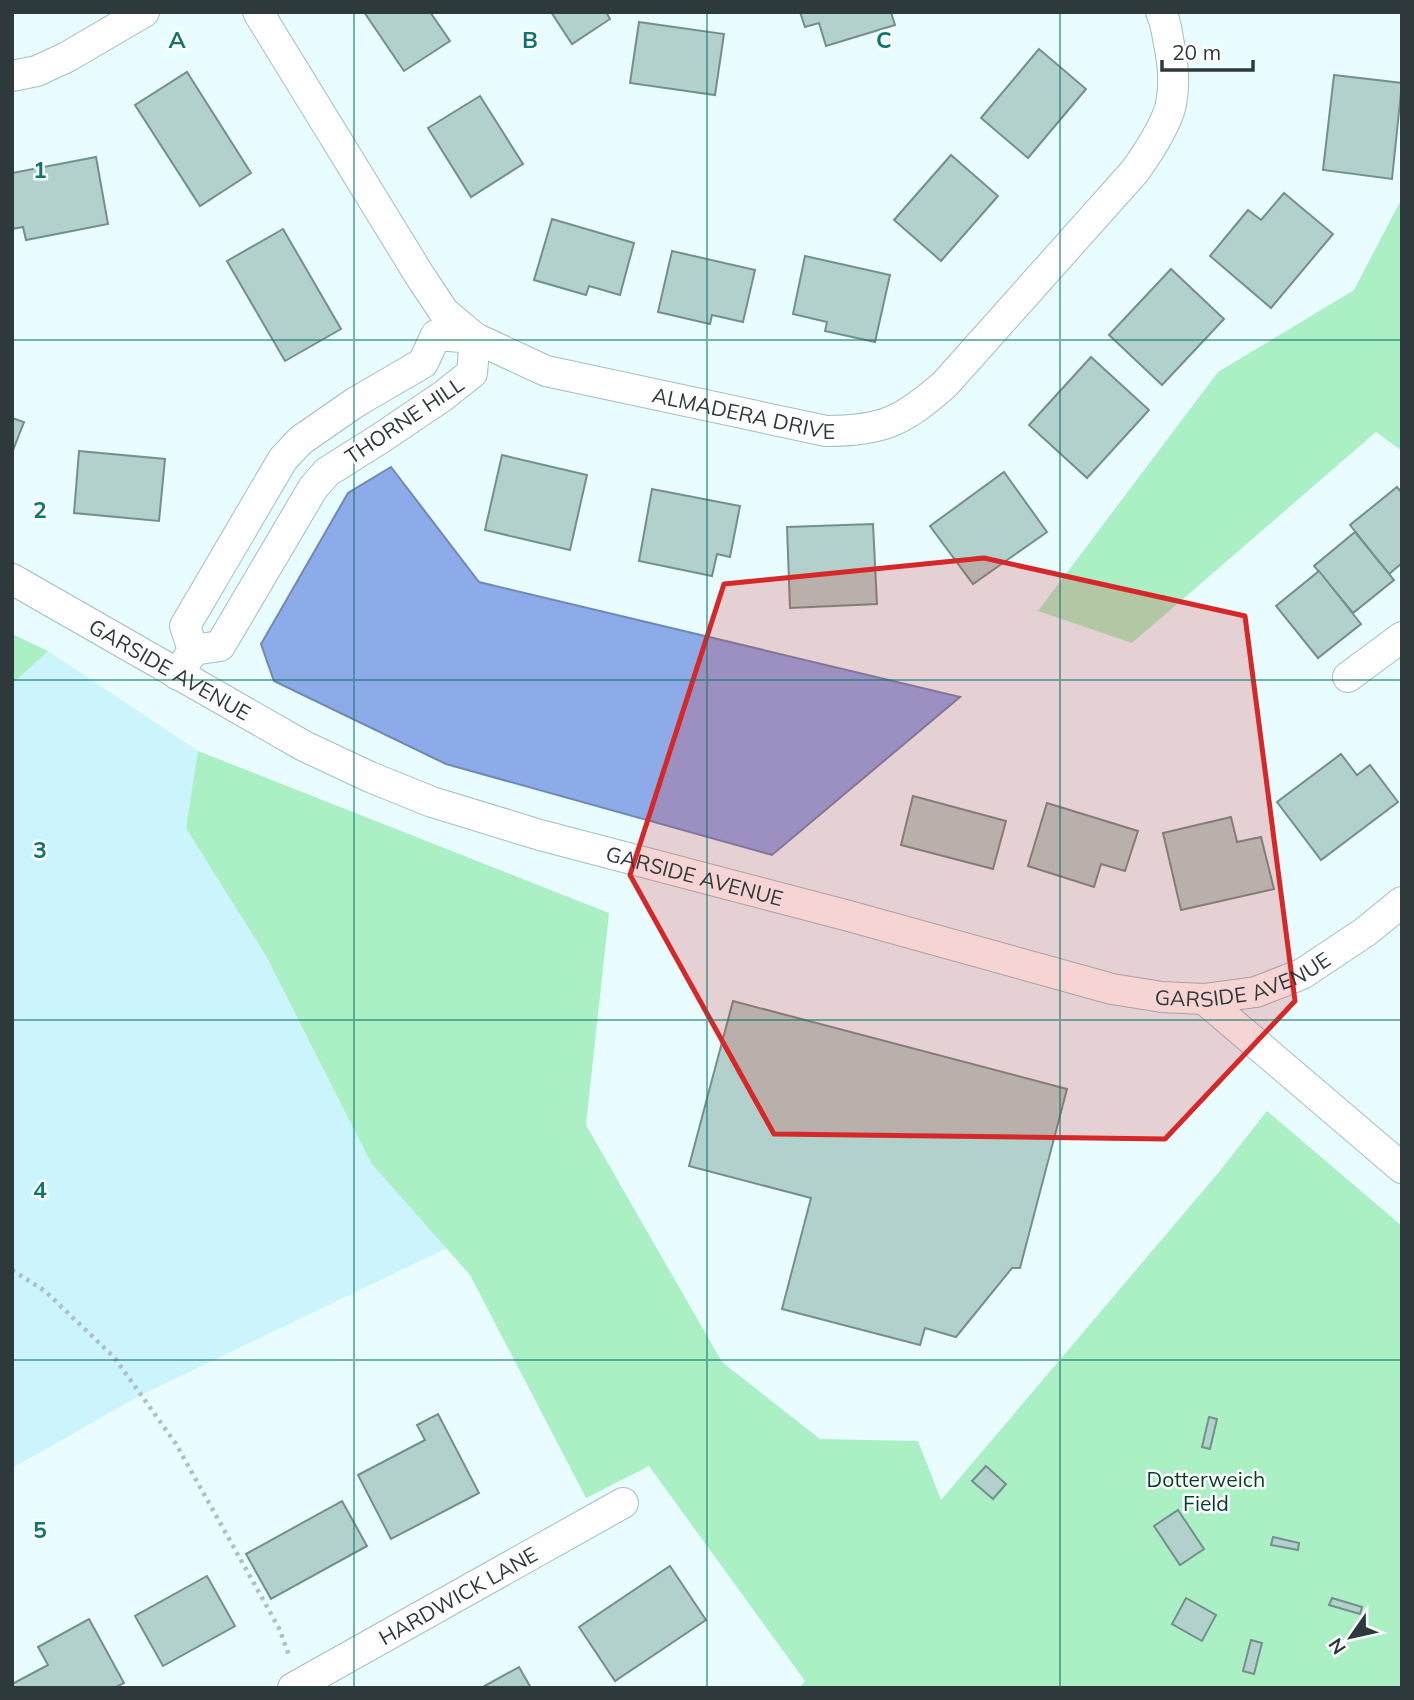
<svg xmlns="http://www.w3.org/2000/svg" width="1414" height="1700" font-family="Mulish,sans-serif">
<rect width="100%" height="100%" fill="#e9fcff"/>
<polygon fill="#cbf4fc" points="48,651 198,751 187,828 266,956 371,1163 447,1248 141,1395 12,1468 12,684"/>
<g fill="#abefc5">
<polygon points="1402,198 1402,451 1376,432 1132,643 1038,611 1218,372 1354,290"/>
<polygon points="12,634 48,651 12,684"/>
<polygon points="198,751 609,913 586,1125 722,1362 820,1439 918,1441 941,1500 1219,1172 1267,1111 1402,1226 1402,1688 799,1688 805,1681 649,1466 586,1498 470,1275 371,1163 266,956 186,828"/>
</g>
<polygon fill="#8dabe8" stroke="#7089b4" stroke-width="2" points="391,467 479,582 960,697 772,855 446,764 274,681 261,644 348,493"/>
<g fill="#b2d1cc" stroke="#73908b" stroke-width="2">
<polygon points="364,12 430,12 450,41 404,71"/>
<polygon points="551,12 606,12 610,19 572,44"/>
<polygon points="800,12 891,12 895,25 826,46 819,23 805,27"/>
<polygon points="639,22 724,34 715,95 630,83"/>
<polygon points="1039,49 1086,89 1028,158 981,118"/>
<polygon points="187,72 251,173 200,206 135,105"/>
<polygon points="1334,75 1402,83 1392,179 1323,170"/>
<polygon points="480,96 523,164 471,197 428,128"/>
<polygon points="951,155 998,196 941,261 894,220"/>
<polygon points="96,157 108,224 26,240 23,227 12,229 12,173"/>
<polygon points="1284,193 1333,234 1271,308 1210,256 1248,210 1261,220"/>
<polygon points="552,219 634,243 620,295 589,286 586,295 534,280"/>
<polygon points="283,229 341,329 285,361 227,261"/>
<polygon points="672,251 755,270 743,322 712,315 710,324 658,312"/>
<polygon points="805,256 890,275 875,342 825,331 827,322 793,314"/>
<polygon points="1171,269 1224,319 1162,385 1109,335"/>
<polygon points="1091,357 1149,410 1087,478 1029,425"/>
<polygon points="12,418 24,422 12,453"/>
<polygon points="79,451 165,459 159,521 74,513"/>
<polygon points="502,455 587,475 570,550 485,530"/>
<polygon points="1004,472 1047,532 973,584 930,526"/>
<polygon points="1397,487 1402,493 1402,563 1389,574 1350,525"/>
<polygon points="652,489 740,506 730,557 717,554 712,576 639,561"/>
<polygon points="873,524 877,604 790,608 787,527"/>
<polygon points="1355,532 1394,580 1353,613 1314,566"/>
<polygon points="1319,571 1361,624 1318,658 1276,606"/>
<polygon points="1341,754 1357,775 1370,765 1398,802 1321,860 1277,802"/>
<polygon points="913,796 1006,821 993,869 901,845"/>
<polygon points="1047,803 1138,831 1125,871 1101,864 1094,887 1028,866"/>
<polygon points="1231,817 1237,842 1261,837 1274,889 1181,910 1163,833"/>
<polygon points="733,1001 1067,1089 1020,1268 1012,1268 956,1337 925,1328 920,1345 782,1309 811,1198 689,1166"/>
<polygon points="438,1414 479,1493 391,1539 358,1475 425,1440 417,1425"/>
<polygon points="1209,1417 1217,1419 1210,1449 1202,1447"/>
<polygon points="986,1466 1006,1484 993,1499 972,1481"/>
<polygon points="342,1501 367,1546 271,1599 246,1554"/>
<polygon points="1178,1510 1204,1549 1180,1565 1154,1526"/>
<polygon points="1273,1537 1299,1543 1298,1550 1271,1545"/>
<polygon points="670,1566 706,1620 615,1681 579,1627"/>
<polygon points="207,1576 235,1626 163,1666 135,1616"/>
<polygon points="1186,1598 1216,1615 1202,1641 1172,1624"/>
<polygon points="1332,1598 1362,1607 1360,1614 1329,1605"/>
<polygon points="89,1619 124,1683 114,1688 13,1688 12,1684 48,1665 38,1647"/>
<polygon points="1251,1640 1262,1643 1254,1674 1243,1671"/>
<polygon points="519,1667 531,1688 481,1688"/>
</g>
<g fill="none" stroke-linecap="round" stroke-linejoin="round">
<g stroke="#a0bec3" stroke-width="32">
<g id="minor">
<path id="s1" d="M258,12L420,276L444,312L475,338L546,371L826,431C883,431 903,421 945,384L1135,171C1147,154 1167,124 1171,104C1175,85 1173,63 1169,44C1167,33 1166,22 1161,12"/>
<polyline points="12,76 37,71 67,57 144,12"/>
<path id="s2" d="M12,579L304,746L370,777L432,802L540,835L849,916L1112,989L1162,997L1204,999L1256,992L1302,974L1365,932L1402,902"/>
<polyline points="178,675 193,650 185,626 283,459 301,440 356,402 423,363 436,335 475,338 472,373 443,396 381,438 327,472 313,488 220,646 193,650"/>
<polyline points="1348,677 1402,637"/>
<polyline points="1204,999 1402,1168"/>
<path id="s3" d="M293,1688L623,1503"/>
</g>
</g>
<polyline stroke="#afbfc2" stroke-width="4.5" stroke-dasharray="3.5 5" stroke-linecap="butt" points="12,1270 45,1291 114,1357 176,1444 280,1630 289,1656"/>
<use href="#minor" stroke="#fff" stroke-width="30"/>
</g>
<path fill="#d62828" fill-opacity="0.2" stroke="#d62828" stroke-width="5" stroke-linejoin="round" d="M984,558L1245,616L1295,1001L1165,1139L774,1134L630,875L724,584Z"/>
<path fill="none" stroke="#0f766e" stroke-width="2" stroke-opacity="0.55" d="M354,12V1688M707,12V1688M1060,12V1688M12,340H1402M12,680H1402M12,1020H1402M12,1360H1402"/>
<g text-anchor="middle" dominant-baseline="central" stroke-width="5" stroke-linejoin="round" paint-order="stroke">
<g font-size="21" fill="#2d393b" stroke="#fff">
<text stroke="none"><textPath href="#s1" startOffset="674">ALMADERA DRIVE</textPath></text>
<text transform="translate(404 420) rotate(-34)">THORNE HILL</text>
<text stroke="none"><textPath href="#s2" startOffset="182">GARSIDE AVENUE</textPath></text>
<text stroke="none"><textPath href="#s2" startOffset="749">GARSIDE AVENUE</textPath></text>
<text stroke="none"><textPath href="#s2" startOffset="1316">GARSIDE AVENUE</textPath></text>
<text stroke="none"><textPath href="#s3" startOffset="189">HARDWICK LANE</textPath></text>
</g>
<g font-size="21" fill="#033f24" stroke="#fff">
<text x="1206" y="1479">Dotterweich<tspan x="1206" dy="24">Field</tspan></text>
</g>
</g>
<g font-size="23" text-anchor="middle" font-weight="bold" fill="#0f766e" stroke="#fff" stroke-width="5" stroke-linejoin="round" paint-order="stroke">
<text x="177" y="48">A</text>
<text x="530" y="48">B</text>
<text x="884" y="48">C</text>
<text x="40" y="178">1</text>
<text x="40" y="518">2</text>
<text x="40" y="858">3</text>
<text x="40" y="1198">4</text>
<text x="40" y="1538">5</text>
</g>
<rect width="1414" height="1700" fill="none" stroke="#2d393b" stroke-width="28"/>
<g transform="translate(1351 1637) rotate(236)" stroke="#ffffff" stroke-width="5" paint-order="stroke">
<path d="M0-5L12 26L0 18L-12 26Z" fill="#2d393b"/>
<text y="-10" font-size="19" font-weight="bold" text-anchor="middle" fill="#2d393b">N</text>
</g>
<path d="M1162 60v10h91v-10" fill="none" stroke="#2d393b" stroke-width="3.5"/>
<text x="1172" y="60" font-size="21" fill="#2d393b" stroke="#ffffff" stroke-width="5" paint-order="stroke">20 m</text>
</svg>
